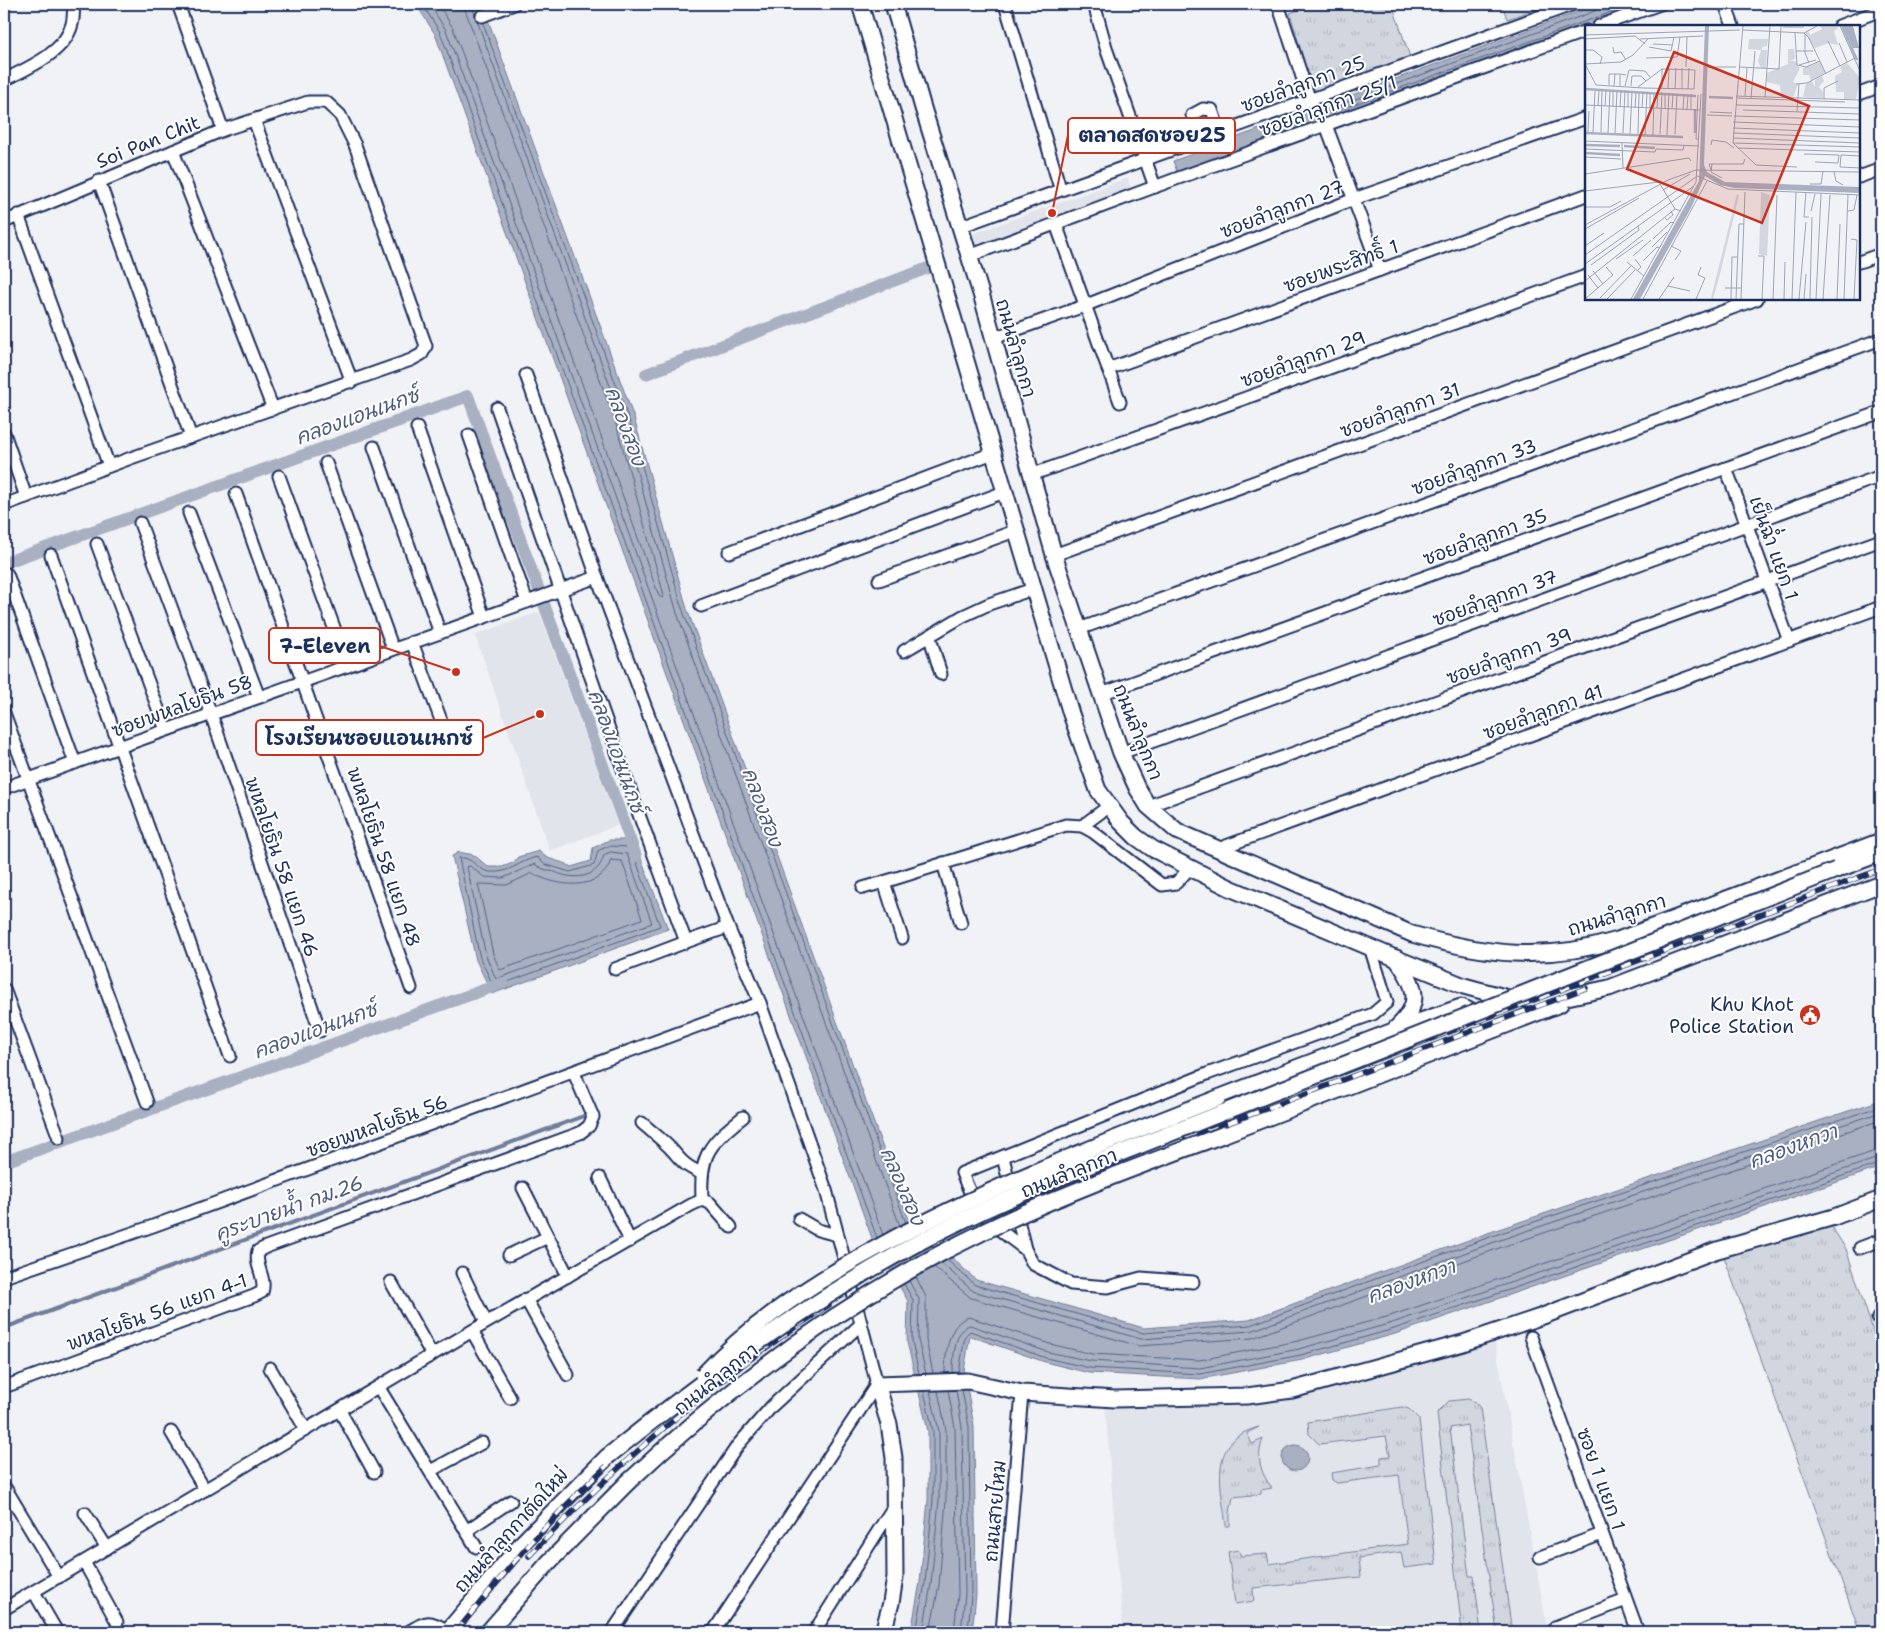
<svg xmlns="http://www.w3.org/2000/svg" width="1885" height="1636" font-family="'Shantell Sans','Playpen Sans Thai',sans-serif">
<defs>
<pattern id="grass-tufts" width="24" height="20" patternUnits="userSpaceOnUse" patternTransform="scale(1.25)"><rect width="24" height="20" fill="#d2d6df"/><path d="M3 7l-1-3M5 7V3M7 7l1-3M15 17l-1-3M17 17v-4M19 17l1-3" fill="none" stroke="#b4b8c2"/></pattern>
</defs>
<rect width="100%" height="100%" fill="#f1f2f5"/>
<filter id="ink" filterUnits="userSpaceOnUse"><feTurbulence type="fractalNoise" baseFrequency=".02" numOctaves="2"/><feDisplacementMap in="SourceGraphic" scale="10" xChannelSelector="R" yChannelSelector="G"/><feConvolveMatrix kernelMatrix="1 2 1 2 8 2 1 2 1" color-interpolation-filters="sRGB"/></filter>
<g filter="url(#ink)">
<g fill="#e1e4ea">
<polygon points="1128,178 1132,193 977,248 972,234"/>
<polygon points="539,612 618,825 550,851 475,635"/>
<polygon points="1494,1337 1548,1632 1123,1632 1105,1403 1250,1406"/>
</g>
<g fill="url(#grass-tufts)" stroke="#76829e">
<polygon points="1316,4 1392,4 1410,57 1316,91 1311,85 1290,13"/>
<polygon points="1502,4 1551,4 1507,19"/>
<polygon points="1830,1224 1846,1249 1881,1355 1881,1632 1860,1632 1724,1257"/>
<polygon points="1468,1399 1475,1402 1480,1408 1512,1632 1497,1632 1467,1425 1450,1428 1469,1576 1474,1576 1481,1632 1462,1632 1437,1413 1449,1401"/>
<polygon points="1402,1407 1409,1409 1419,1419 1436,1564 1404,1568 1401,1552 1359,1558 1361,1577 1253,1588 1254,1601 1235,1604 1228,1552 1238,1550 1241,1556 1267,1554 1269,1564 1408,1544 1399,1475 1337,1483 1332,1480 1331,1473 1381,1465 1381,1457 1390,1456 1386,1436 1319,1444 1309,1434 1308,1422"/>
<path d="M1259,1427L1247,1433L1252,1444L1263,1439C1256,1458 1260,1472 1272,1488L1261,1490V1494L1233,1497L1230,1512V1526H1226C1221,1486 1207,1440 1259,1427Z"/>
</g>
<g fill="#a8b0c2" stroke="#707c9a">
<polygon points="416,4 481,4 484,9 634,418 687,609 908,1217 976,1280 1144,1328 1249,1320 1496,1230 1881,1100 1881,1167 1395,1334 1302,1360 1200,1379 1089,1373 1045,1362 970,1336 964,1371 974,1426 976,1595 972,1632 911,1632 920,1582 928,1500 928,1431 907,1342 908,1301 873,1241 435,34"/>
<polygon points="1599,4 1649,4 1178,174 1173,161"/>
<path d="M609,840H634L668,929L492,994L476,960L452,856L459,852L474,855L488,867H502L513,863L518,857L539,851C548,862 560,859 571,867L591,861L593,848Z"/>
<circle cx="1295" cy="1458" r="13"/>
</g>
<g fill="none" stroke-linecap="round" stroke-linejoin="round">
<g stroke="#536386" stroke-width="1">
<polyline points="422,4 440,32 877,1238"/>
<polyline points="429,4 446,30 883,1235"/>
<polyline points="438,4 453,28 659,596 662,598 664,595 616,424 463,4"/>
<polyline points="471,4 623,422 677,613 900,1226"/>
<polyline points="1598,4 1595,11 1342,104 1341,107 1344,108 1634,4"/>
<polyline points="483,23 629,420 683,611 906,1223"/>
<path d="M609,846L631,847L660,926L494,987L480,958L459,858C473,856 477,871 490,872C509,874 519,861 537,857L544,864L570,872L594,865L598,851Z"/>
<path d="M611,852L627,854L652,923L496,979L486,956L467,867L470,866L484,877L503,878L535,864C543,871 551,870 560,874C578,880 599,877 604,855Z"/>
<path d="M611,860L622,861L642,919L500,970L493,954L478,884L507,885L532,873C556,887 601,893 611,860Z"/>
<polyline points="947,1260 975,1285 1143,1333 1250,1325 1498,1234 1881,1106"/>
<polyline points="941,1263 973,1291 1141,1339 1251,1331 1500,1240 1881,1112"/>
<polyline points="934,1267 971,1298 1139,1346 1252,1338 1502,1247 1881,1120"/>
<polyline points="916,1277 926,1297 926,1340 933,1373"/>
<polyline points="909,1281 919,1299 918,1340 926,1374"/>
<polyline points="904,1284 913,1300 912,1341 919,1374"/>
<path d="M945,1373C945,1355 948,1322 969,1317L1050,1344L1092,1354L1199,1360L1298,1341L1390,1316L1881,1149"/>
<path d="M953,1373C953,1359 954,1329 970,1325L1048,1352L1091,1361L1200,1368L1299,1349L1392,1323L1881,1157"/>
<polyline points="959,1373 965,1336 970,1331 1046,1358 1090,1368 1200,1374 1301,1355 1394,1329 1881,1163"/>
<polyline points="948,1390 955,1428 958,1594 954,1632"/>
<polyline points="956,1390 962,1428 965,1594 961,1632"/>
<polyline points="962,1390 969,1427 971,1595 968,1632"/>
<polyline points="916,1632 925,1583 933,1500 933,1431 924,1391"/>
<polyline points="923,1632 931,1584 939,1500 939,1431 930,1391"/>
<polyline points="930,1632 939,1585 946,1500 946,1430 938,1391"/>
</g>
<polyline stroke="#707c9a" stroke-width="4" points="4,1328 584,1116"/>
<g stroke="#a8b0c2" stroke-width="12">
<polyline points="646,374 928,268"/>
<polyline points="4,563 468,396 636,856"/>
<polyline points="4,1162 503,983"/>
</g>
<g stroke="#1b2f5e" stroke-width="15">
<g id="street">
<polyline points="178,4 223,130"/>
<polyline points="1005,4 1060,188"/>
<polyline points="1094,4 1107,51 1155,187"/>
<polyline points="1278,4 1310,101"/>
<polyline points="1725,4 1733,26"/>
<polyline points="482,16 514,4"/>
<polyline points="1599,26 1660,4"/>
<polyline points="1839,26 1881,10"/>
<path d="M4,80C28,68 65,53 72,24C74,17 73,10 74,4"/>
<polyline points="1859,94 1881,86"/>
<polyline points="1192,115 1203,109 1212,110 1220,133"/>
<polyline points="254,120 352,382"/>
<polyline points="1326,125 1380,270"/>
<polyline points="173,151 273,409"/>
<polyline points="1859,177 1881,169"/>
<polyline points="99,181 191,437"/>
<polyline points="18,215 109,466"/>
<polyline points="4,222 223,130 308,102 326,102 340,115 355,145 426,346 422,354 411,360 131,458 4,505"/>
<polyline points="1056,224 1120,402"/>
<polyline points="959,227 1574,4"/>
<polyline points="969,256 1173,180 1586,31"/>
<polyline points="1859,262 1881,254"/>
<polyline points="993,338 1084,306 1354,199 1586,118"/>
<polyline points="1108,369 1586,195"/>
<polyline points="526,375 597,577 728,927 760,1003 826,1190 877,1384 713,1632"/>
<polyline points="497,408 638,812 686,942 728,927"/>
<polyline points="417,428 484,617"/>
<polyline points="4,433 26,497"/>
<polyline points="469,435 527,602"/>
<polyline points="374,447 440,633"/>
<polyline points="326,463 393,649"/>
<polyline points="1726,468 1789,641"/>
<polyline points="1031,475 1586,276"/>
<polyline points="279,476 348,666"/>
<polyline points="236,494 411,988"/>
<polyline points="189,513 259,697"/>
<polyline points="140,523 211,714 320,1031"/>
<polyline points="97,544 166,730"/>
<polyline points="729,552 993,453"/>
<polyline points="51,555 230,1056"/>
<polyline points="1054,555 1757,299"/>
<polyline points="7,574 75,763"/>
<polyline points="879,580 1015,531"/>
<polyline points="701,606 1004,492"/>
<polyline points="1079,629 1881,339"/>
<polyline points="930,638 941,674"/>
<polyline points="412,642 445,731"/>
<polyline points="904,651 963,616 989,604 1033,589"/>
<polyline points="1101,694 1881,412"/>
<polyline points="4,713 147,1102"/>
<polyline points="1121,753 1881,476"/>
<polyline points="4,788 597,577"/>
<polyline points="1148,806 1881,540"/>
<polyline points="1082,826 1109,806"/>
<polyline points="1218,849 1881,607"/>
<polyline points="943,863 961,923"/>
<polyline points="863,888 884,882"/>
<polyline points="902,938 884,882 1066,825 1082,826 1093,832 1162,885 1176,883 1189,869"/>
<polyline points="615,969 686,942"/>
<polyline points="4,989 59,1138"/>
<path d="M642,1123C652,1132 664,1141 673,1151C682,1162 687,1167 701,1173"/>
<polyline points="1003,1157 1025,1249 1033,1264 1071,1284 1108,1287 1141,1278 1193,1282"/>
<polyline points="600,1178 630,1241"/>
<polyline points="523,1188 568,1276"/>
<path d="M702,1200C700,1154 708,1145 743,1117"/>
<polyline points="799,1219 818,1230 837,1235"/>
<polyline points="1860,1248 1881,1240"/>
<path d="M1025,1249C991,1225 976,1212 962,1173L1207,1074L1373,1014L1387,1002L1370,947"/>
<polyline points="509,1255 548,1237"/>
<polyline points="462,1273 486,1322"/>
<polyline points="4,1277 153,1226 760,1003"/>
<polyline points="391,1282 432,1355"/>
<polyline points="526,1299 568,1375"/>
<polyline points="1878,1318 1881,1317"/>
<polyline points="472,1331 510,1398"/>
<polyline points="1531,1337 1638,1632"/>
<polyline points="270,1368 306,1430"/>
<path d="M4,1387L254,1296L262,1292C267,1278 254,1266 258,1251L266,1247L580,1133L589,1126L593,1117L574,1073"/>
<polyline points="379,1388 476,1547"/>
<polyline points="340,1411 374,1472"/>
<polyline points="171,1432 205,1490"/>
<polyline points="430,1471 482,1443"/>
<polyline points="6,1489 59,1577"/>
<polyline points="85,1513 107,1548"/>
<polyline points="466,1531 511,1501"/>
<polyline points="1540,1557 1602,1534"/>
<polyline points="84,1562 117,1622"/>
<polyline points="34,1592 57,1632"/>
<polyline points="4,1609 472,1331 691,1205 702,1200 710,1203 731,1227"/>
<polyline points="1555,1627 1626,1600"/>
<path d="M408,1632C427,1621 428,1619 448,1631"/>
<polyline points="612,1632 738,1445 772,1406 861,1324"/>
<polyline points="814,1632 894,1506"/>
<polyline points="1002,1632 1022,1393"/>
</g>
</g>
<g stroke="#1b2f5e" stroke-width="19">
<g id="secondary">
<polyline points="860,4 1071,714 1098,790 1121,822 1136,837 1153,849 1230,888 1395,958 1464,986 1508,998 1553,1000 1609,988 1881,884"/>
<path d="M893,4L923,108L982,297L1054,555L1101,694L1121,753L1137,788L1148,806L1177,831L1412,934C1484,955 1545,962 1618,940L1881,841"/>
<polyline points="1836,870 1881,853"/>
<polyline points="1401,1028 1461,1007 1468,1010 1474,1022 1474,1031 1464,1041"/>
<path d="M1218,1098L1393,1031C1423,1005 1418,988 1396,958"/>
<polyline points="1225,1134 1560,1004"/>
<polyline points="447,1632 522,1543 607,1457"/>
<polyline points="488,1632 549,1562 627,1483"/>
<polyline points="883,1632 891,1603 895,1577 894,1458 889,1424 877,1384 968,1381 1022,1393 1115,1399 1247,1396 1292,1390 1463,1343 1543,1316 1714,1251 1834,1217 1881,1199"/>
</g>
</g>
<use href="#street" stroke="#fff" stroke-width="11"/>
<use href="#secondary" stroke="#fff" stroke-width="15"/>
<g stroke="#1b2f5e" stroke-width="5.5">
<g id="rail">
<polyline points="1186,1139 1586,988"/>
<path d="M529,1556C620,1461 718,1376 829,1305"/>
<path d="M456,1632C482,1600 509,1567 537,1536C650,1413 788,1314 935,1235C1004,1199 1078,1173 1150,1145L1881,869"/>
</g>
</g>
<use href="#rail" stroke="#fff" stroke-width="4" stroke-dasharray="11" stroke-linecap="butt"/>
<g stroke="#1b2f5e" stroke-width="19" stroke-linecap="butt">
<g id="secondary-bridge">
<path d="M703,1375C753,1321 817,1280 882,1245C990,1186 1104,1143 1218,1098"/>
<path d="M607,1457C698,1383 794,1312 896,1255C950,1224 1007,1199 1065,1175L1836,870"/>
<path d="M627,1483C734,1382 853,1294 987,1230C1064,1193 1145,1164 1225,1134"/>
</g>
</g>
<use href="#secondary-bridge" stroke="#fff" stroke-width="15"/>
</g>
</g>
<defs>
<g id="civic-disc" transform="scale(1.125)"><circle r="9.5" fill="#c8321e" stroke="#fff"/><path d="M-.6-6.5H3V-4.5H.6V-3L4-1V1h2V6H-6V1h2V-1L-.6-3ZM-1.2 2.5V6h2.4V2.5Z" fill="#fff"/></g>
</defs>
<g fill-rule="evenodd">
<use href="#civic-disc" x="1810" y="1015"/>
</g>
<g text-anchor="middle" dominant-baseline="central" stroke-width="4" stroke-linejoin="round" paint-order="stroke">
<g font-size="19" fill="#1b2f5e" stroke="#fff">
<text transform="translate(1303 84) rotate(-20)">ซอยลำลูกกา 25</text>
<text transform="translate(1328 106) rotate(-20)">ซอยลำลูกกา 25/1</text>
<text transform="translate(148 142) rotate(-22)">Soi Pan Chit</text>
<text transform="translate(1282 209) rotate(-21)">ซอยลำลูกกา 27</text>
<text transform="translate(1341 266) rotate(-20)">ซอยพระสิทธิ์ 1</text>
<text transform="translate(1016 348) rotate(74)">ถนนลำลูกกา</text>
<text transform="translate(1303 359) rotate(-20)">ซอยลำลูกกา 29</text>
<text transform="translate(1400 410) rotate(-20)">ซอยลำลูกกา 31</text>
<text transform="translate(1474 467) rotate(-20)">ซอยลำลูกกา 33</text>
<text transform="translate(1485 537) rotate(-20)">ซอยลำลูกกา 35</text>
<text transform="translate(1774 548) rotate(70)">เย็นฉ่ำ แยก 1</text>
<text transform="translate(1495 598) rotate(-20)">ซอยลำลูกกา 37</text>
<text transform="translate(1509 656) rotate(-20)">ซอยลำลูกกา 39</text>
<text transform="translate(182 706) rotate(-20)">ซอยพหลโยธิน 58</text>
<text transform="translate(1543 712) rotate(-20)">ซอยลำลูกกา 41</text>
<text transform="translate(1138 732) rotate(68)">ถนนลำลูกกา</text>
<text transform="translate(384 857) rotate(71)">พหลโยธิน 58 แยก 48</text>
<text transform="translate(282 867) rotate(71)">พหลโยธิน 58 แยก 46</text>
<text transform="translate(1617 915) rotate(-17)">ถนนลำลูกกา</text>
<text transform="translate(377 1126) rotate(-20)">ซอยพหลโยธิน 56</text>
<text transform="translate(1069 1173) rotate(-22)">ถนนลำลูกกา</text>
<text transform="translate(157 1312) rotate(-20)">พหลโยธิน 56 แยก 4-1</text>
<text transform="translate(716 1379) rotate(-39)">ถนนลำลูกกา</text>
<text transform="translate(1601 1479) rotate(70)">ซอย 1 แยก 1</text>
<text transform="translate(995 1511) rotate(-85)">ถนนสายไหม</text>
<text transform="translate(511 1530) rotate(-48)">ถนนลำลูกกาตัดใหม่</text>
</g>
<g font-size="19" fill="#1b2f5e" stroke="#fff" text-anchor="end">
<text x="1794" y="1004">Khu Khot<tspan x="1794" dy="22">Police Station</tspan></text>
</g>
<g font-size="20" font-style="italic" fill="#4c5c81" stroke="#fff">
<text transform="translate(357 416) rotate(-20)">คลองแอนเนกซ์</text>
<text transform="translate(626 426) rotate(70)">คลองสอง</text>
<text transform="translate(617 751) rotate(70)">คลองแอนเนกซ์</text>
<text transform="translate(763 807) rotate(70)">คลองสอง</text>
<text transform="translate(315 1030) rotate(-20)">คลองแอนเนกซ์</text>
<text transform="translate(1793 1146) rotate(-20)">คลองหกวา</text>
<text transform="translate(903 1186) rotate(67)">คลองสอง</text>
<text transform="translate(289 1208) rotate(-20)">คูระบายน้ำ กม.26</text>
<text transform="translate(1411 1281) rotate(-20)">คลองหกวา</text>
</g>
</g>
<g transform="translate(1585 25)">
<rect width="275" height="275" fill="#f1f2f5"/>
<path d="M235,1H255L249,6L253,20L244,18L230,23L220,8L223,6L225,10L237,4ZM164,14H183L182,21L177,22V25H182L181,43H176L173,36L176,25L163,24ZM203,24H209L210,34L204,36H210L215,43L208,57L213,59L208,72H196L195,60L182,57V48L203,39ZM235,37L240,48L226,56L224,50H218V43ZM237,51L239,56L234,62L238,67V73L218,72L221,59L227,56L230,62V55ZM176,167L185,170L182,231L174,229ZM152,169L154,170L135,249L128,274L126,273Z" fill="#d2d6df"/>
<path d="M262,38L275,53L271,74H259V67H251L250,51L257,47L255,42Z" fill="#d2d6df"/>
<path d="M120,1H124L119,140L122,147L140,157L275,162V168L150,163L135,160L120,151L106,183L55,274H48L114,156ZM258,1H268L274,23H268Z" fill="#a8b0c2"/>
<path fill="none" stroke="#a8b0c2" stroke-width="2.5" d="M257,1L272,35M0,64L111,71M124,72L148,73M0,108L98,112M110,108V84M0,120L35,121M39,121L70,123M0,128L35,130"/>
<path fill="none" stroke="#9ba4b9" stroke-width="1" d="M158,1L148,118L171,140L212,142M255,1L275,46M198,2H219M158,5L219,8L232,1M210,8L212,40L221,42L235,36M219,8L224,13L241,49M220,9V28L224,38M0,10L155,5M0,14L50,11L60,19M55,14L118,11M243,16L255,41M254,18L262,37M68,19L88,20M28,22L29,28L36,27L41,35M64,22L86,26L89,12M0,25H8L17,32L15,39M211,26H228M61,33L92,32L95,12M0,39L11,60L58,63L109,64L110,45L77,44L53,62M0,39L36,37L48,30L63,14M214,40L231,35M101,42L102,12M123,42H151M155,42L194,44L196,1M211,59L222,58L270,33M24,60V49H30M29,61L30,49H35M35,61V49L41,50M40,61L44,45L60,46L65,52M46,61L47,51H56L61,56M77,63V44M83,63L84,43M90,64L91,43M97,64V43M103,64L104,43M113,70L111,114H114M151,71L275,75M160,71L162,43M180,72L185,1M152,73L260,77M166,73L170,26M239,74V63L253,56M0,80L115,85M151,80L275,83M13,81L14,66M20,81L21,66M28,82V66M35,82L36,66M43,82V66M50,83L51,67M57,83L58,67M65,83V68M72,83L73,68M80,84V68M87,84L88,69M98,85L99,69M102,85L103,70M106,85V69M158,85L275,89M125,87L147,88M212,87L214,59M122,90L147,91M149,91L275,95M148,97L275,102M148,103L275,108M3,107L4,86M8,107L10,66M16,107L17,65M23,108L25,66M30,108L32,66M38,108L40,66M148,108L275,113M45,109L47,67M53,109L54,67M75,109L77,68M90,109L92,69M60,110L62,67M68,110L69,68M82,110L84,68M148,113L275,118M0,116L114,121M37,118L38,143M148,118L275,122M126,120L127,115L141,117L149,123M153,123L275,127M0,124L70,127L71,124L98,125L99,120M219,129L254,130L253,138L230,137M275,131L256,130L255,142L275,143M0,132L36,134M127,139L126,147L137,153M126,145L124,139H158L160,134M249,147L251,156L258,160M0,149L104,133L106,136M112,151L143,164L275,170M75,159L90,184L96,186M225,159H236L238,146M78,165L105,149M0,166L74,157M221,167L219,192H224M0,182H25L36,176M226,186L230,169M263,186L269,185L272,170M79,192L82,195L88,190L86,186M0,200L83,155L111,145L275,147M0,204L54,173M68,214L86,197L89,198M266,214L272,215L269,274M0,221L19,208M86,221L96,226L90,235M67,222L82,207M0,230L111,152M48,231L66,215M173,231H179L177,274M31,234L58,215M50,234L56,242L52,246M58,236L72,222L75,223M42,237L59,251M0,239L109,161M6,240L54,205L53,201M8,246L18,259M3,250L13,263M0,256L90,184M83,261L105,266M140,263H156M15,273L46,241M0,274L28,250L21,242M22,274L50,245M46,274L111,157L116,69M58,274L122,156M74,274L89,252M111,274L120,253L113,250L116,242M146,274L147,232H152M151,274L154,199H159M156,274L160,167M188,274L192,170M199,274L200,237M207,274L211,167M214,274L221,197M219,274L221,249M225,274L227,192M231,274L236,169M238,274L245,170M252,274L255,199M259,274L263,169"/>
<path fill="#c8321e" fill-opacity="0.15" stroke="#c8321e" stroke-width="2.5" d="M89,27L224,81L177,198L42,144Z"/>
<rect width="275" height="275" fill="none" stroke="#1b2f5e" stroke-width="2.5"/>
</g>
<path fill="none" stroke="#c8321e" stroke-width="2" d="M1052 213L1068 135M456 672L380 646M540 714L483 738"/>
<g fill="#c8321e" stroke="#fff" stroke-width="2">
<circle cx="1052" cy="213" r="5"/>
<circle cx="456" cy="672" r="5"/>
<circle cx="540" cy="714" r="5"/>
</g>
<g fill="#fff" stroke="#c8321e" stroke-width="2">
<rect x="1068" y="118" width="167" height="35" rx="5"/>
<rect x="269" y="628" width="111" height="35" rx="5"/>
<rect x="256" y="720" width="227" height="35" rx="5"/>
</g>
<g font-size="20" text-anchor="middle" font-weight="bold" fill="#1b2f5e">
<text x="1152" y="142">ตลาดสดซอย25</text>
<text x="325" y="653">7-Eleven</text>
<text x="369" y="745">โรงเรียนซอยแอนเนกซ์</text>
</g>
<rect width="1885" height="1636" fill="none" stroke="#fff" stroke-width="20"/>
<rect x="10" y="10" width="1865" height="1616" fill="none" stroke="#1b2f5e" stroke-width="2" filter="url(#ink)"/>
</svg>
